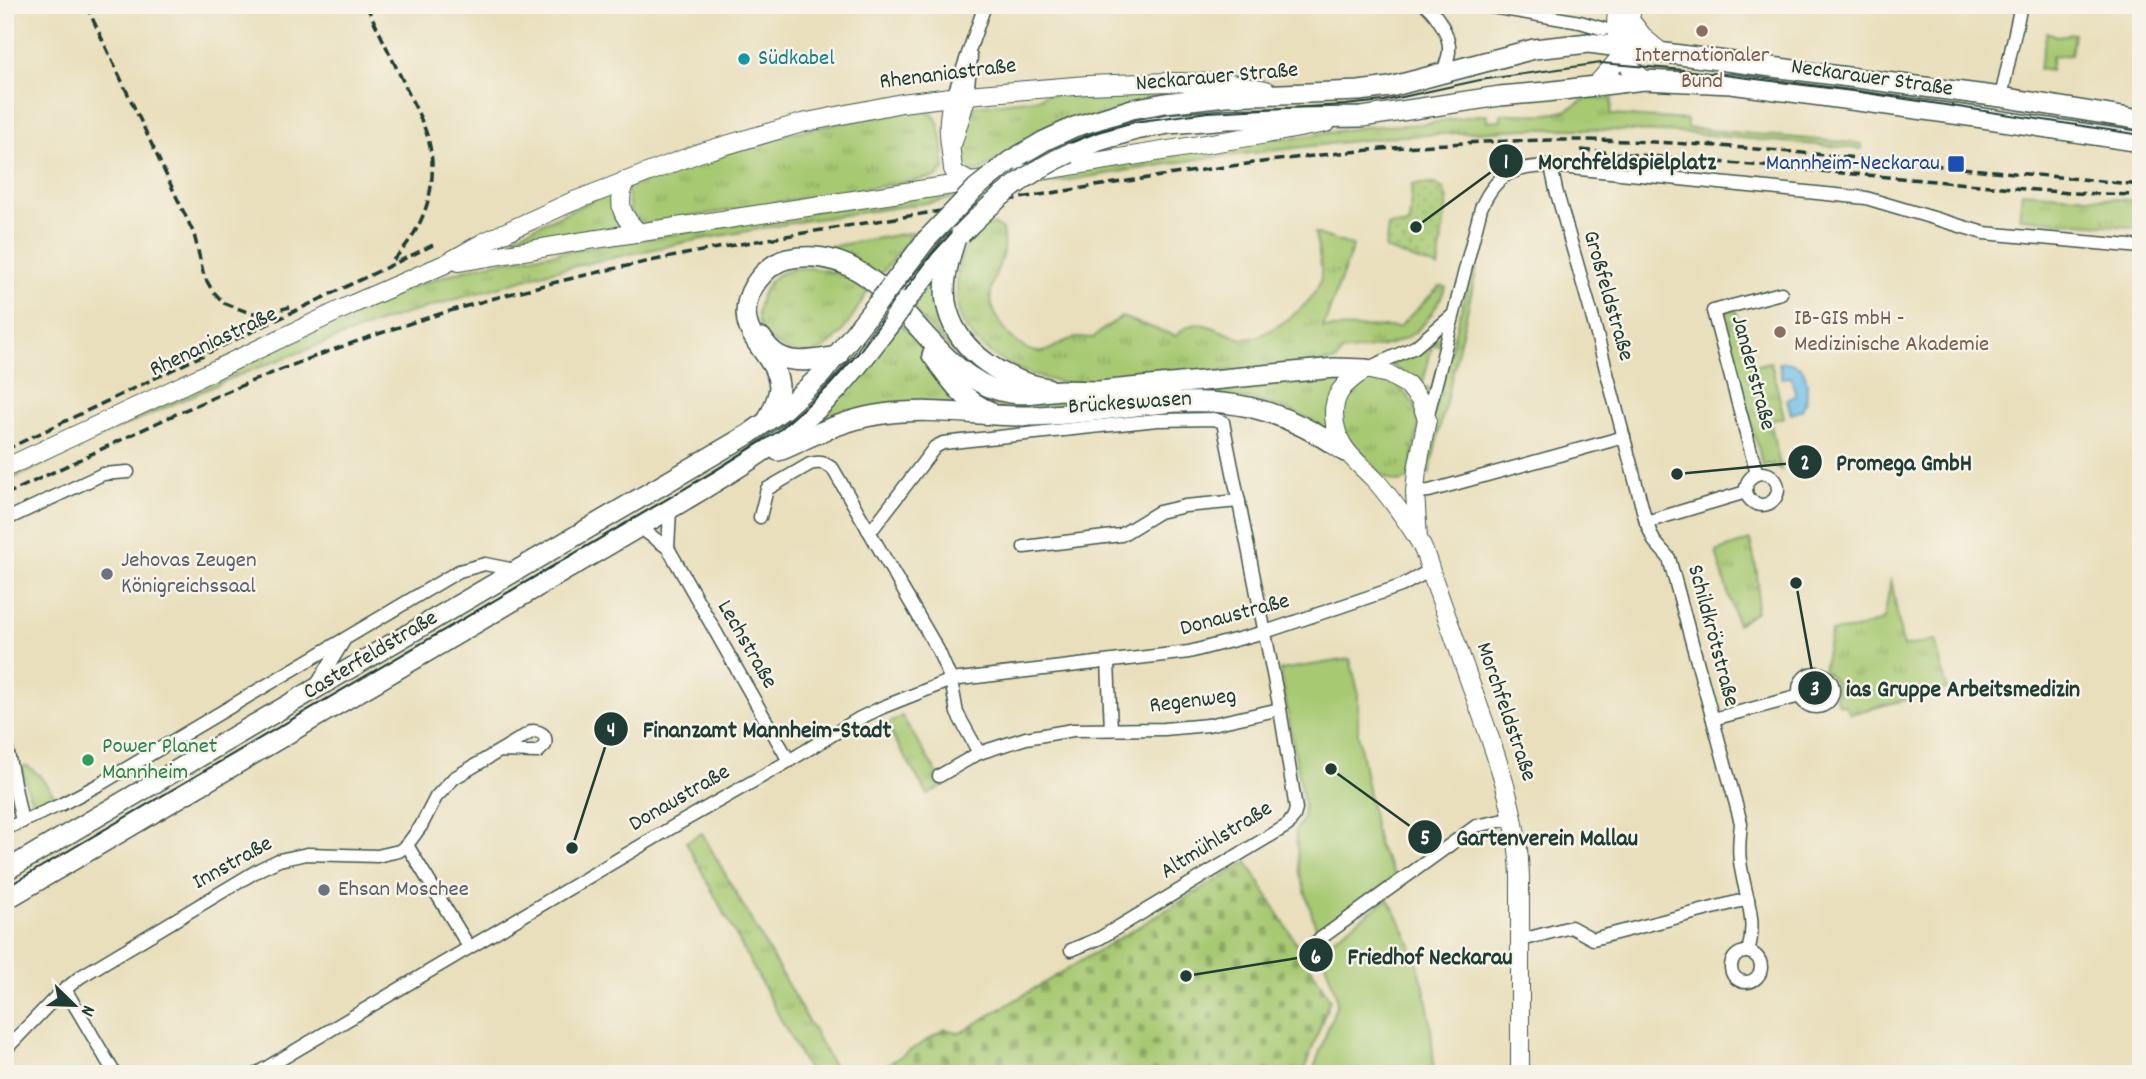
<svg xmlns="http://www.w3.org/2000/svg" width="2146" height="1079" font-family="Dekko,sans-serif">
<defs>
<pattern id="grass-tufts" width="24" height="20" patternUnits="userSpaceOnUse" patternTransform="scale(1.75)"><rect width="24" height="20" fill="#a7c972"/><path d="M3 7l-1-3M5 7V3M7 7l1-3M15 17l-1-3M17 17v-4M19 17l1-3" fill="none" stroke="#87a45e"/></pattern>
<pattern id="cemetery-stones" width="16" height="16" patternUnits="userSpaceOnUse" patternTransform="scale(1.75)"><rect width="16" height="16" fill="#a7c972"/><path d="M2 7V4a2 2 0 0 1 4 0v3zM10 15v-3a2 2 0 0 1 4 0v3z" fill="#87a45e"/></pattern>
<pattern id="park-dots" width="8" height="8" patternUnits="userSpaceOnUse" patternTransform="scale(1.75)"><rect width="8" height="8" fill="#a7c972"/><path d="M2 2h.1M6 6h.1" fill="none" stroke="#87a45e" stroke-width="1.8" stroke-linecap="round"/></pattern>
</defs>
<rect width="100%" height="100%" fill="#f7f3e8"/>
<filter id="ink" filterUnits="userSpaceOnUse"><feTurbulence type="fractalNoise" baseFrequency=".0143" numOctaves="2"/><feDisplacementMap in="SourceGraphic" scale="14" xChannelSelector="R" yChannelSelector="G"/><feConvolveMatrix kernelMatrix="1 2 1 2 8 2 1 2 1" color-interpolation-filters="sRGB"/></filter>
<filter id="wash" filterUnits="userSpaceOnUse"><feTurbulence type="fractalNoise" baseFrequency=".00686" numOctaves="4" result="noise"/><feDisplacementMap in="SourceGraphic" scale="28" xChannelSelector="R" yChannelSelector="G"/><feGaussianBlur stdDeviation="1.57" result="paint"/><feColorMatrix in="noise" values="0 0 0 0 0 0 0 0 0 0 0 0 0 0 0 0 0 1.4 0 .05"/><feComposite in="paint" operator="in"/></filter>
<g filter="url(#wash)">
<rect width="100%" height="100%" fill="#e9dfbc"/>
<g fill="url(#grass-tufts)" stroke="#638353" stroke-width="2">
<path d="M1222,85L1016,147L981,171L966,173L962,157L959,152C962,138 964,116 976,106L1035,99L1048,94Z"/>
<path d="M1588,98L1612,99L1611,115L1687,120V128L1862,144V149L1686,133L1576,129H1525L1390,137L1199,159L933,202L809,220L686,242L552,271L389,319L236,376L108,433L5,483V479C93,436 182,394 270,352C342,318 414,280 492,263L1273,138H1292L1364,127L1424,124L1478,115H1487V121L1501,120V114C1521,113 1545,117 1564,111C1573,108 1579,101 1588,98Z"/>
<path d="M923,106C944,115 942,148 945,168L937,177L645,224L631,216L627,190L633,184L777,136Z"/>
<polygon points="616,190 626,226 551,237 524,245 514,236"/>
<polygon points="2022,192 2141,201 2141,228 2019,218"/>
<path d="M983,225H995L1002,230C1012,273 969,283 1006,331C1014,341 1024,350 1037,352C1049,353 1056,345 1066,341C1075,337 1084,337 1093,338C1104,329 1109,324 1122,317L1176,336C1194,316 1207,325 1229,334C1234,336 1240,339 1244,339C1269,337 1312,306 1320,282C1324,268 1317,247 1315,233L1353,246L1323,328L1399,327L1440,286L1446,287C1420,343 1400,345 1342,352L1336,361C1277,366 1219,372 1161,377C1136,379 1111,382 1087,382C1078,382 1068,383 1060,382C1022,376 960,346 957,302C956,268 958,250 983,225Z"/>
<polygon points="914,232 877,279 805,251"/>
<path d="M802,268C828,268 847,275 868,291C856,310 845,334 826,347C812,356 800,357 786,349C780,346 772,343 767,338C750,322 759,289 776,276C784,270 793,269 802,268Z"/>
<polygon points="1472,268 1477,269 1429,474 1424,466 1423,454"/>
<polygon points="940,270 940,308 1010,386 966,366 911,308"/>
<polygon points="1736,310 1751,366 1771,362 1784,417 1770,421 1781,470 1768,464 1763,466 1722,314"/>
<polygon points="900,324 913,336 957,399 963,403 846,414 819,422 816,419"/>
<polygon points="1439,338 1442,340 1440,346 1432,345 1422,387 1430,389 1426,398 1417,382 1390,364 1422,350"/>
<path d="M1350,374L1393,380L1415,405L1419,425L1409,478C1404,481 1400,483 1394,481C1378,477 1369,460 1358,450C1327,424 1290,409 1251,399L1003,408L985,403L964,387L971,385L1006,400L1034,403Z"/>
<path d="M1750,540C1756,568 1762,585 1755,613L1737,624L1716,552Z"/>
<path d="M1891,578L1903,647L1935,640L1947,689L1850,714L1845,705L1838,704C1831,688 1844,685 1823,670L1831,632L1858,629L1884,619Z"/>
<polygon points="902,716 944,785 928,795 886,725"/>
<polygon points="27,766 39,775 55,796 33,807 21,767"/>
<polygon points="702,833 838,1074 810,1074 686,842"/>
</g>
<polygon fill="url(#cemetery-stones)" stroke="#638353" stroke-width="2" points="1247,862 1330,999 1303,1074 872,1074 945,1029 960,1033"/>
<polygon fill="url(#park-dots)" stroke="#638353" stroke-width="2" points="1412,184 1435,184 1443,189 1447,200 1438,268 1385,249 1388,225 1409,225"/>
<g fill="#a7c972" stroke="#638353" stroke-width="2">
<polygon points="2047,32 2056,36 2074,34 2071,55 2052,56 2050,71 2039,69"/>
<polygon points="1350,659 1358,691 1358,734 1378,846 1396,877 1317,931 1300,874 1295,830 1303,820 1304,805 1280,670"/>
<path d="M1388,899C1422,956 1432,1008 1434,1074H1312L1337,1003L1336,995L1320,948Z"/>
</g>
<path fill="#6dc1e9" stroke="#467f8e" stroke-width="2" d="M1785,362C1791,363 1798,364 1802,369C1809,380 1808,399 1802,410L1791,414L1787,399L1796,396L1791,377L1782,378L1779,363Z"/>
</g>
<g filter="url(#ink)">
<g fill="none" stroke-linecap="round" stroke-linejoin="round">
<g stroke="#3d5548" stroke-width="15">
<g id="street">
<path d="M1426,5C1437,15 1451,36 1449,52C1448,59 1445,67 1442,74"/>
<polyline points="1480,5 1580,22 1604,29"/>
<polyline points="967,95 971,57"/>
<polyline points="953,97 985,5"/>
<polyline points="2001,97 2021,5"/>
<path d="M1551,166L1556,190L1591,312L1646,522L1654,541L1669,558L1741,823C1740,835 1738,849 1740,861C1744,895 1758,917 1748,952"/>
<polyline points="1366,369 1415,347 1453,315"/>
<path d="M1427,418L1481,208C1497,172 1514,167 1551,166L1866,198L1984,233L2141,247"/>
<circle cx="1762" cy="489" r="16"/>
<polyline points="1757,474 1713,311 1781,293"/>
<polyline points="1415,492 1429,491 1624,437"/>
<path d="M760,517L767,489L810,464C820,461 825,463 833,469L938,650L951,680L957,713L979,753"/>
<polyline points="5,520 103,474 128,472"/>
<polyline points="1646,522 1746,492"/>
<polyline points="639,527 668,548 789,761"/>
<polyline points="868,530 874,527 935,447 943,443 1157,420 1214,419 1223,422 1280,709 1296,809 1294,816 1288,825 1100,938 1071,950"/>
<polyline points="1024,547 1121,535 1159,512 1185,506 1239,501"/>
<polyline points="668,548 670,510"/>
<polyline points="1108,662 1111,729"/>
<circle cx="1816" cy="690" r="17"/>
<polyline points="316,686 343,642"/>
<polyline points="1713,719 1800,696"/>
<polyline points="5,739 22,822"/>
<polyline points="939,776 979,753 1026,738 1073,730 1164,729 1208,725 1280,709"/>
<polyline points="5,829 60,805 102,783 459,571 485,564 515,570"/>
<polyline points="407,845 469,947"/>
<polyline points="1520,938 1529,938 1571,927 1593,939 1748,899"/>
<polyline points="1313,944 1476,826 1514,818"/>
<circle cx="1746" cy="967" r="15"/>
<polyline points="65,989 115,1074"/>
<path d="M5,1050L55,998L80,977L260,869L279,860L307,854L377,856L399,851L407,845L421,826L436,797L454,778L533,731C542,732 547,735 545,745L538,752L501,751"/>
<polyline points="256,1074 676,825 782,765 860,718 883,707 951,680 1189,652 1265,632 1339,607 1401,586 1431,570"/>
</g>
</g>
<g stroke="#3d5548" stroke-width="20">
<g id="secondary">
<path d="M1618,5C1615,21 1615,44 1623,58C1628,67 1637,73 1644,80"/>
<polyline points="1630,20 1645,39 1663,54"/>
<polyline points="1595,86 1620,58 1633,5"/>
<path d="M953,97C945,128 950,139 953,169L956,174L970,182"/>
<polyline points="953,142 967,95"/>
<path d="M624,181C618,207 620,214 639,233"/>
<polyline points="459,262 577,242 959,184 1267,134 1326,123"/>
<polyline points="5,468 166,393 353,304 445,264 484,242 569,203 699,153 802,123 902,103 967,95 1087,85 1170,82 1231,83 1266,90"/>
<path d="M1418,539L1415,492L1417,470L1427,419L1420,400L1408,385L1388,374L1366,369C1344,383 1330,395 1335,424C1339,450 1357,461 1374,479C1387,493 1408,522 1418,539C1425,550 1429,565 1433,578C1441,601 1450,625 1458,648C1483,723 1518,798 1520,877V1074"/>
</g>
</g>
<g stroke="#3d5548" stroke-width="22">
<g id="primary">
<polyline points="1070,153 1099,141 1136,130 1169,124 1228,119 1362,117 1500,96 1546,92 1644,80 1731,84 1976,117 2141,142"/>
<polyline points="1010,161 1044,141 1074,127 1132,109 1165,103 1226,96 1359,91 1390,87 1534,49 1589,43 2001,97 2141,120"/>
<path d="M955,241C948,263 941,288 948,311C960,354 1006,381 1048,388"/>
<polyline points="891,286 926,240"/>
<polyline points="906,301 951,245"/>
<path d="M762,338C780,369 809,361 838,356"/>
<path d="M932,355C950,379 960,398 989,411"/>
<path d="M767,421C772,410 779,398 779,386C776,353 737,338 748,299C753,282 770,263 787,259C884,239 916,356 989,387C1018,399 1033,392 1062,390C1074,390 1087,391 1099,391L1335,368L1366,369"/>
<path d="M778,451C789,448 798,442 807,438C831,427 858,417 883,414C931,407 979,416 1027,416C1101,416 1176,391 1249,407C1284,415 1316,432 1345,452"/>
<polyline points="5,871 749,434 784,409 821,375 877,304"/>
<path d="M5,900L685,500C737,469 788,439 831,396C854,373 873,346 893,320"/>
</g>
</g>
<use href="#street" stroke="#fff" stroke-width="12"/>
<use href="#secondary" stroke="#fff" stroke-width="18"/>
<use href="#primary" stroke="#fff" stroke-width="19"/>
<polyline stroke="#1f3d34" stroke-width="2" points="5,888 715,471 777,432 828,387 859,352 933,253 972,210 990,194 1015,174 1058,148 1098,132 1134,122 1208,112 1345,105 1384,101 1480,80 1601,63 1684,70 1860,92 2141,135"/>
<g stroke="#1f3d34" stroke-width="3.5" stroke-dasharray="10 5" stroke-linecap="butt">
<polyline points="86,5 194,234 204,276 212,290 224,303 250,313 266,313 290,307"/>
<path d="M366,5C379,31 391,57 404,83C411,100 420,115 426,132C442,179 426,228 392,261"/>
<polyline points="1581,150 2070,193 2141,195"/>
<polyline points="5,450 433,245"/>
<path d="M5,495C62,468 118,441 174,415C277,368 386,328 495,298C661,252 832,229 1002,201C1194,170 1387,139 1581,140C1691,141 1801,153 1911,163C1987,171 2064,177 2141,185"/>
</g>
<g stroke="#3d5548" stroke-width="22" stroke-linecap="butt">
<g id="primary-bridge">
<path d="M961,234C994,200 1027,172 1070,153"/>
<polyline points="926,240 976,188 1010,161"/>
<polyline points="877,304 891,286"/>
<polyline points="893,320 906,301"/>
</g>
</g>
<use href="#primary-bridge" stroke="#fff" stroke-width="19"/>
</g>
</g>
<g fill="#8d6e63" stroke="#f7f3e8" stroke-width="2.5">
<circle cx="1702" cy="31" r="7"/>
<circle cx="1780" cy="332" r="7"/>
</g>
<circle fill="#0f9aa8" stroke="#f7f3e8" stroke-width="2.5" cx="744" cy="59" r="7"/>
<rect fill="#1a4fb4" stroke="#f7f3e8" stroke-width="2.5" x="1947" y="155" width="18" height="18" rx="3.5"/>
<g fill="#6b7280" stroke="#f7f3e8" stroke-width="2.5">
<circle cx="107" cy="574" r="7"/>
<circle cx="324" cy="890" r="7"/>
</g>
<circle fill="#2e9e5b" stroke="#f7f3e8" stroke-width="2.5" cx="88" cy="760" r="7"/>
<g text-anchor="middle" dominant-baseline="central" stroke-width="5" stroke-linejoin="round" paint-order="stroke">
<g font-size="23" fill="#785e54" stroke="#f7f3e8">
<text x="1702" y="56">Internationaler<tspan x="1702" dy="26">Bund</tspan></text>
<text x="1794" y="319" text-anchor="start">IB-GIS mbH -<tspan x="1794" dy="26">Medizinische Akademie</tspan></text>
</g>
<g font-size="23" fill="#0d838f" stroke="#f7f3e8" text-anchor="start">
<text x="758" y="59">Südkabel</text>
</g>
<g font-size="23" fill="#1f3d34" stroke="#f7f3e8">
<text transform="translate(948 75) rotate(-7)">Rhenaniastraße</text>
<text transform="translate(1217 78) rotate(-5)">Neckarauer Straße</text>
<text transform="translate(1872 79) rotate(8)">Neckarauer Straße</text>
<text transform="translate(1607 296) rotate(74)">Großfeldstraße</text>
<text transform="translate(214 343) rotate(-25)">Rhenaniastraße</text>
<text transform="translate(1752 373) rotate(75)">Janderstraße</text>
<text transform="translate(1130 404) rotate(-4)">Brückeswasen</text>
<text transform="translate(1235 616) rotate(-15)">Donaustraße</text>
<text transform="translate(1712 636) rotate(75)">Schildkrötstraße</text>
<text transform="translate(746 645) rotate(60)">Lechstraße</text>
<text transform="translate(371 656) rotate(-31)">Casterfeldstraße</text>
<text transform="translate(1193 702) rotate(-7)">Regenweg</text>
<text transform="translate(1505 712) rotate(71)">Morchfeldstraße</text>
<text transform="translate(680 799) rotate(-30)">Donaustraße</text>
<text transform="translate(1217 841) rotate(-32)">Altmühlstraße</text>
<text transform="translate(233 864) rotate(-29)">Innstraße</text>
</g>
<g font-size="23" fill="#164399" stroke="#f7f3e8" text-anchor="end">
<text x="1940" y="164">Mannheim-Neckarau</text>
</g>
<g font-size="23" fill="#5b616d" stroke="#f7f3e8" text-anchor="start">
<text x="121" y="561">Jehovas Zeugen<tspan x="121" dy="26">Königreichssaal</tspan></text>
<text x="338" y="890">Ehsan Moschee</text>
</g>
<g font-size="23" fill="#27864d" stroke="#f7f3e8" text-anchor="start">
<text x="102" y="747">Power Planet<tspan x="102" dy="26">Mannheim</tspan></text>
</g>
</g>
<path fill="none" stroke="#1f3d34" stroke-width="2.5" d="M1416 227L1506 161M1677 474L1805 462M1796 583L1815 688M572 848L611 729M1331 769L1425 837M1186 976L1316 955"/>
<g fill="#1f3d34" stroke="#f7f3e8" stroke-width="2.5">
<circle cx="1416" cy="227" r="7"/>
<circle cx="1677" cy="474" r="7"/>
<circle cx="1796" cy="583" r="7"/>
<circle cx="572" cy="848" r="7"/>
<circle cx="1331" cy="769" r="7"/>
<circle cx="1186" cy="976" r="7"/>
<circle cx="1506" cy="161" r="18"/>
<circle cx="1805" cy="462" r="18"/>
<circle cx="1815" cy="688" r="18"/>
<circle cx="611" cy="729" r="18"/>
<circle cx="1425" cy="837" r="18"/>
<circle cx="1316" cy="955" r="18"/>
</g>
<g font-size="21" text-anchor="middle" font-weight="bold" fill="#fff">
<text x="1506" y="168">1</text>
<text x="1805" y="469">2</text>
<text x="1815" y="695">3</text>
<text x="611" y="736">4</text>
<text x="1425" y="844">5</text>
<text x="1316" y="963">6</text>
</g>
<g font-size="24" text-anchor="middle" font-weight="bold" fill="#1f3d34" stroke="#f7f3e8" stroke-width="5" stroke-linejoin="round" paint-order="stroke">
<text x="1627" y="169">Morchfeldspielplatz</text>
<text x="1904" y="470">Promega GmbH</text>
<text x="1963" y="696">ias Gruppe Arbeitsmedizin</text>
<text x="767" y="737">Finanzamt Mannheim-Stadt</text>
<text x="1547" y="845">Gartenverein Mallau</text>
<text x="1430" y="964">Friedhof Neckarau</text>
</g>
<rect width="2146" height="1079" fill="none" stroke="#f7f3e8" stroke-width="28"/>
<g transform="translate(74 1005) rotate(113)" stroke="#f7f3e8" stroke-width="5" paint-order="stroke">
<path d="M0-5L12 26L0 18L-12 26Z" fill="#1f3d34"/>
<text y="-10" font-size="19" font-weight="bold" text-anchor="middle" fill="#1f3d34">N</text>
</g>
</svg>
